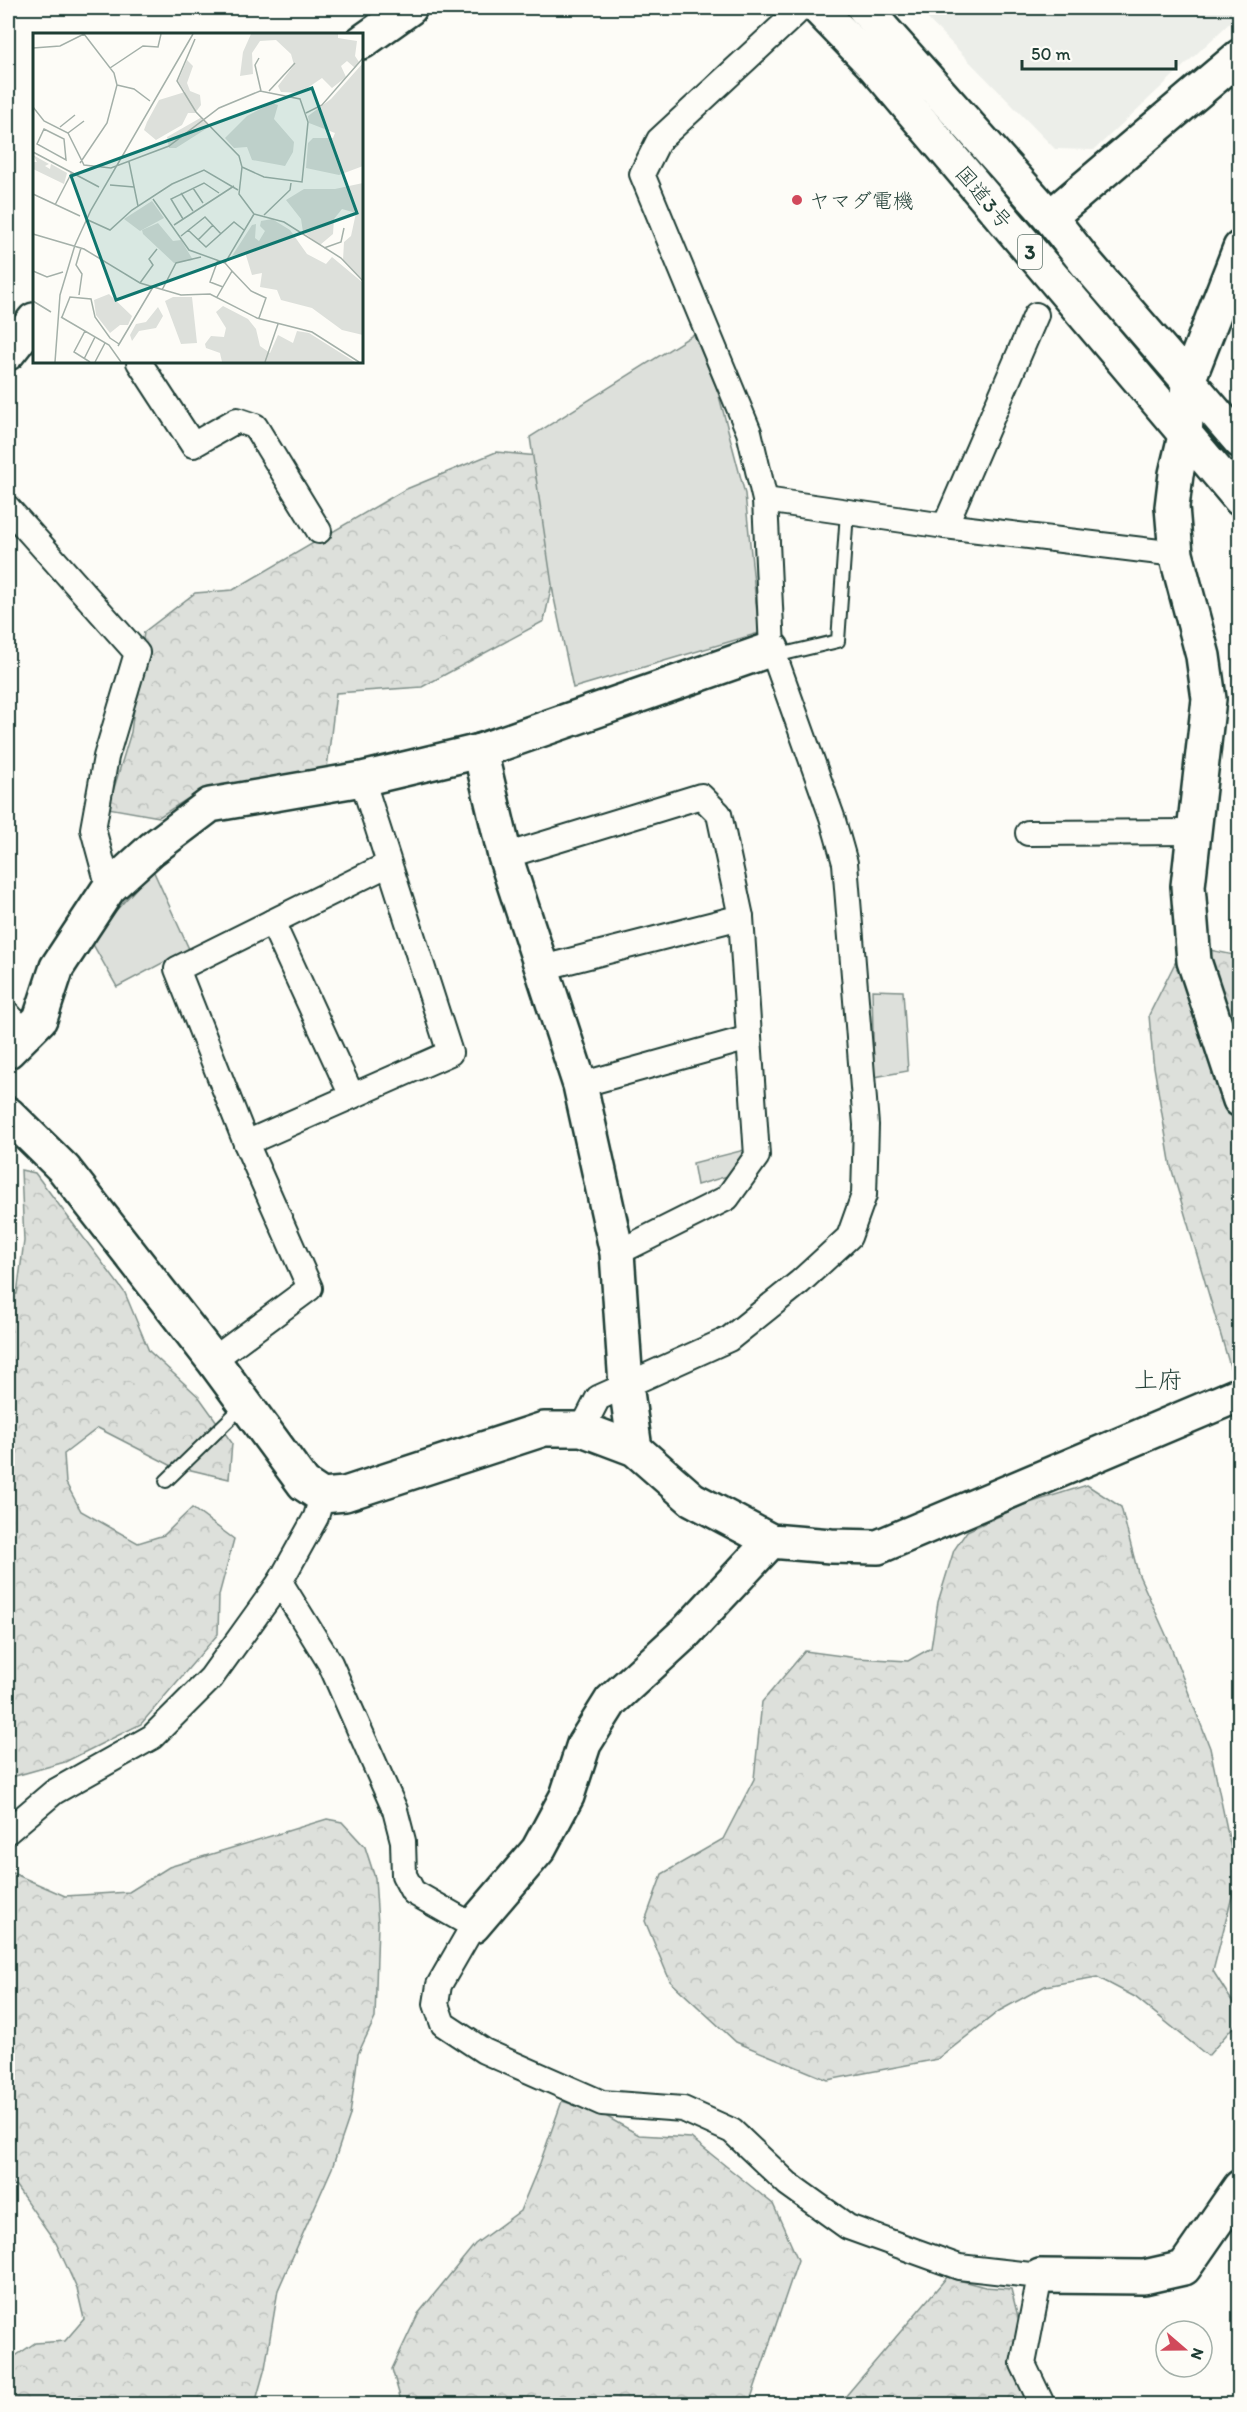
<svg xmlns="http://www.w3.org/2000/svg" width="1247" height="2412" font-family="Itim,'Klee One',sans-serif">
<defs>
<pattern id="forest-crowns" width="20" height="18" patternUnits="userSpaceOnUse" patternTransform="scale(1.5)"><rect width="20" height="18" fill="#dde0db"/><path d="M2 6a3 3 0 1 1 6 0M12 15a3 3 0 1 1 6 0" fill="none" stroke="#bdc1bd"/></pattern>
</defs>
<rect width="100%" height="100%" fill="#fdfcf7"/>
<filter id="ink" filterUnits="userSpaceOnUse"><feTurbulence type="fractalNoise" baseFrequency=".0167" numOctaves="2"/><feDisplacementMap in="SourceGraphic" scale="12" xChannelSelector="R" yChannelSelector="G"/><feConvolveMatrix kernelMatrix="1 2 1 2 8 2 1 2 1" color-interpolation-filters="sRGB"/></filter>
<g filter="url(#ink)">
<polygon fill="#eceee9" points="917,8 1229,8 1237,16 1094,150 1055,149"/>
<g fill="url(#forest-crowns)" stroke="#7e8e88" stroke-width="1.5">
<polygon points="496,452 538,456 559,552 544,621 422,687 336,693 327,768 203,789 159,817 108,808 131,732 144,632 195,593 233,590 404,490"/>
<polygon points="1205,949 1239,956 1240,1371 1232,1373 1171,1167 1153,1061 1149,1015 1177,959"/>
<polygon points="21,1170 35,1173 125,1293 149,1351 199,1397 232,1443 229,1479 170,1465 98,1428 64,1454 66,1483 81,1511 138,1543 164,1535 192,1508 234,1539 219,1595 218,1634 141,1724 65,1762 8,1778 8,1294 17,1294 24,1241"/>
<polygon points="1087,1485 1121,1507 1138,1573 1167,1637 1210,1748 1237,1877 1213,1971 1239,2012 1239,2020 1208,2056 1135,1997 1097,1977 1045,1986 999,2011 938,2059 828,2080 736,2042 670,1981 645,1921 662,1874 723,1839 754,1779 762,1702 805,1651 857,1658 908,1661 931,1648 938,1602 954,1550 967,1531 1023,1505"/>
<polygon points="327,1819 342,1822 365,1847 375,1878 378,1924 375,2018 358,2054 350,2115 332,2168 278,2290 265,2368 255,2404 8,2404 8,2372 11,2359 35,2343 65,2341 84,2319 77,2289 56,2243 16,2186 8,2181 8,1871 65,1896 129,1892 169,1867"/>
<polygon points="562,2101 602,2114 639,2135 691,2138 773,2204 798,2260 749,2404 402,2404 392,2369 418,2314 475,2244 520,2211 540,2163"/>
<polygon points="947,2277 985,2287 1011,2289 1040,2404 839,2404"/>
</g>
<g fill="#dde0db" stroke="#7e8e88" stroke-width="1.5">
<polygon points="694,334 718,392 745,494 759,633 573,688 554,598 530,437"/>
<polygon points="153,870 189,949 117,987 90,939"/>
<polygon points="872,990 903,991 908,1071 874,1077"/>
<polygon points="748,1149 738,1173 697,1185 693,1163"/>
</g>
<g fill="none" stroke-linecap="round" stroke-linejoin="round">
<g stroke="#1f3d34" stroke-width="16">
<g id="lane">
<polyline points="775,656 838,641 847,512"/>
<polyline points="166,1481 244,1405"/>
</g>
</g>
<g stroke="#1f3d34" stroke-width="28">
<g id="street">
<polyline points="139,362 193,445 237,420 255,426 319,531"/>
<polyline points="765,500 945,526 1176,554"/>
<polyline points="8,508 137,653 106,757 93,829 109,888"/>
<polyline points="945,526 1036,315"/>
<polyline points="1028,833 1194,832"/>
<polyline points="505,856 701,796 719,814 741,917 757,1156 727,1198 617,1253"/>
<polyline points="272,922 352,1096"/>
<polyline points="542,968 741,917"/>
<polyline points="8,1014 25,1033"/>
<polyline points="580,1085 749,1038"/>
<polyline points="246,1143 450,1053 362,779"/>
<polyline points="213,1360 310,1288 246,1143 177,969 389,864"/>
<polyline points="582,1429 598,1398 729,1339 800,1282 849,1237 864,1195 866,1125 845,863 832,817 772,649 765,500 749,432 642,174 659,140 795,14"/>
<polyline points="280,1582 330,1663 395,1810 403,1841 404,1875 413,1892 473,1926 439,1985 436,2004 443,2024 484,2051 602,2103 683,2109 732,2131 788,2184 848,2227 959,2267 1040,2276 1023,2364 1042,2404"/>
<polyline points="8,1831 54,1792 152,1737 211,1678 280,1582 316,1517 322,1496"/>
</g>
</g>
<g stroke="#1f3d34" stroke-width="38">
<g id="secondary">
<polyline points="362,42 410,8"/>
<polyline points="1050,217 1240,56"/>
<polyline points="1240,248 1188,381 1185,436 1176,474 1172,507 1176,554 1203,656 1209,699 1188,886 1194,961 1240,1100"/>
<polyline points="8,353 34,320"/>
<polyline points="480,751 505,856 580,1085 617,1253 626,1385 635,1449"/>
<polyline points="8,1051 40,1019 57,967 109,888 152,849 210,805 362,779 480,751 772,649"/>
<polyline points="8,1114 64,1169 213,1360 304,1484 322,1496 345,1494 544,1429 582,1429 635,1449 692,1499 771,1541 831,1546 878,1547 1240,1394"/>
<polyline points="473,1926 538,1850 567,1796 584,1744 611,1701 686,1632 771,1541"/>
<polyline points="1040,2276 1144,2277 1184,2268 1240,2187"/>
</g>
</g>
<g stroke="#1f3d34" stroke-width="38">
<g id="highway">
<polyline points="818,8 875,67 1240,499"/>
<polyline points="864,8 1050,217 1087,264 1240,441"/>
</g>
</g>
<use href="#lane" stroke="#fdfcf7" stroke-width="12"/>
<use href="#street" stroke="#fdfcf7" stroke-width="24"/>
<use href="#secondary" stroke="#fdfcf7" stroke-width="33"/>
<use href="#highway" stroke="#fdfcf7" stroke-width="33"/>
</g>
</g>
<circle fill="#d1495b" stroke="#fdfcf7" stroke-width="2" cx="797" cy="200" r="6"/>
<g text-anchor="middle" dominant-baseline="central" stroke-width="4.5" stroke-linejoin="round" paint-order="stroke">
<rect fill="#fdfcf7" stroke="#62766e" stroke-width="1.5" x="1018" y="235" width="24" height="34" rx="4.5"/>
<g font-size="20" font-weight="bold" fill="#1f3d34">
<text x="1030" y="252">3</text>
</g>
<g font-size="21" fill="#1f3d34" stroke="#fdfcf7">
<text transform="translate(984 197) rotate(50)">国道3号</text>
</g>
<g font-size="21" fill="#1f3d34" stroke="#fdfcf7" text-anchor="start">
<text x="809" y="200">ヤマダ電機</text>
</g>
<g font-size="24" fill="#1f3d34" stroke="#fdfcf7">
<text x="1158" y="1379">上府</text>
</g>
</g>
<g transform="translate(33 33)">
<rect width="330" height="330" fill="#fdfcf7"/>
<path d="M0,122L16,131L12,133L17,136L18,131L34,140L31,151L0,136V129H4ZM140,264H159L164,310L148,311L132,268Z" fill="#dde0db"/>
<path d="M218,1H305V5L324,8L322,23L326,29L322,35L314,28L308,33L313,44L299,55L289,45L267,60L248,59L245,53L261,32L258,21L243,7L227,8L219,20L220,41L207,43L210,19ZM154,27L160,33L154,50L157,58L167,62L168,72L162,80H155L149,92L123,107L111,97L114,89L126,67L152,59L145,48ZM330,30V133L306,142L273,135L275,110L280,105H300L302,100L276,90L275,83L298,66ZM239,70L245,72L241,86L261,109L260,119L252,133L219,127L214,114L201,115L192,105L214,83ZM169,84L176,94L143,115H136L134,104ZM330,150V247L310,227L311,209L318,203L323,180L309,176L301,186L300,201L287,212L270,199L268,186L253,167L271,156H302ZM239,186L257,197L274,221L293,231L299,224L329,249L330,302L309,297L279,275L248,267L244,257L227,254L229,240L219,242L212,219L199,223L219,192L223,191L222,205L226,208L232,198L227,193L228,188ZM125,190L140,208L148,207L160,227L141,230L110,201L109,197ZM76,261L99,283L95,292H87L77,300L63,282L61,267ZM190,273L215,286L223,296L227,313L237,320L245,302L260,310L264,298L276,300L322,329H189L187,320L173,315L172,311L178,303L191,304L193,295L183,279ZM125,274L130,283L123,295L106,298L99,308L97,302L103,291L113,289Z" fill="#dde0db"/>
<path d="M119,168L131,185L107,198L91,186Z" fill="#dde0db"/>
<path fill="none" stroke="#a4b0a9" stroke-width="1.5" d="M162,6L144,48L163,79L206,123L209,134L206,161L221,181L251,189L308,225L330,248M0,15L27,13L51,1M226,25L222,32L228,58M77,35L110,13L125,14L128,1M84,52L101,56L117,68M236,58L262,30M0,74L11,88L35,100L51,132L78,135L136,113L186,75L227,58L267,66L275,89L269,149L231,144L209,134M273,80L289,72L330,25M27,94L42,82M11,96L31,106L33,127L4,111ZM35,100L51,88M0,119L66,154M96,129L105,173M47,130L74,90L84,52L81,40L51,1M77,152L101,154M160,155L170,170M148,160L160,178M0,161L47,183M120,166L156,217L192,230M22,172L39,139M231,182L257,157L258,150M150,186L138,166L171,150L186,160M55,187L77,197L99,177L139,151L171,137L205,157M141,192L201,153M155,197L173,214L201,189L211,197M0,201L51,216L107,250L148,262L177,261L224,285L279,299L326,329M148,203L172,184L188,201M165,207L180,192M291,215L308,209L311,195M185,227L177,249L190,254M0,238L14,244L30,239M199,238L218,258L233,265L226,285M107,250L120,232L116,226L124,216M129,257L143,230L168,224M46,262L49,241L43,232L48,215M184,264L199,238L192,230L221,181M0,268L18,279M28,284L76,312L88,329M29,284L37,264L58,266L62,284L77,305L86,311M52,298L41,319L57,329M85,313L120,254M51,326L62,304M22,329L27,262L42,212L58,177L160,1M62,329L72,310M232,329L245,291"/>
<path fill="#0f766e" fill-opacity="0.15" stroke="#0f766e" stroke-width="3" d="M279,55L324,180L83,267L38,143Z"/>
<rect width="330" height="330" fill="none" stroke="#1f3d34" stroke-width="3"/>
</g>
<rect width="1247" height="2412" fill="none" stroke="#fdfcf7" stroke-width="30"/>
<rect x="15" y="15" width="1217" height="2382" fill="none" stroke="#1f3d34" stroke-width="2" filter="url(#ink)"/>
<g transform="translate(1184 2349) rotate(110)"><circle r="28" fill="#fdfcf7" stroke="#a4b0a9" stroke-width="1.5"/>
<path d="M0-4.5L10 22L0 15L-10 22Z" fill="#d1495b"/>
<text y="-9" font-size="16" font-weight="bold" text-anchor="middle" fill="#1f3d34">N</text>
</g>
<path d="M1022 60v9h154v-9" fill="none" stroke="#1f3d34" stroke-width="3"/>
<text x="1031" y="60" font-size="18" fill="#1f3d34" stroke="#fdfcf7" stroke-width="4.5" paint-order="stroke">50 m</text>
</svg>
